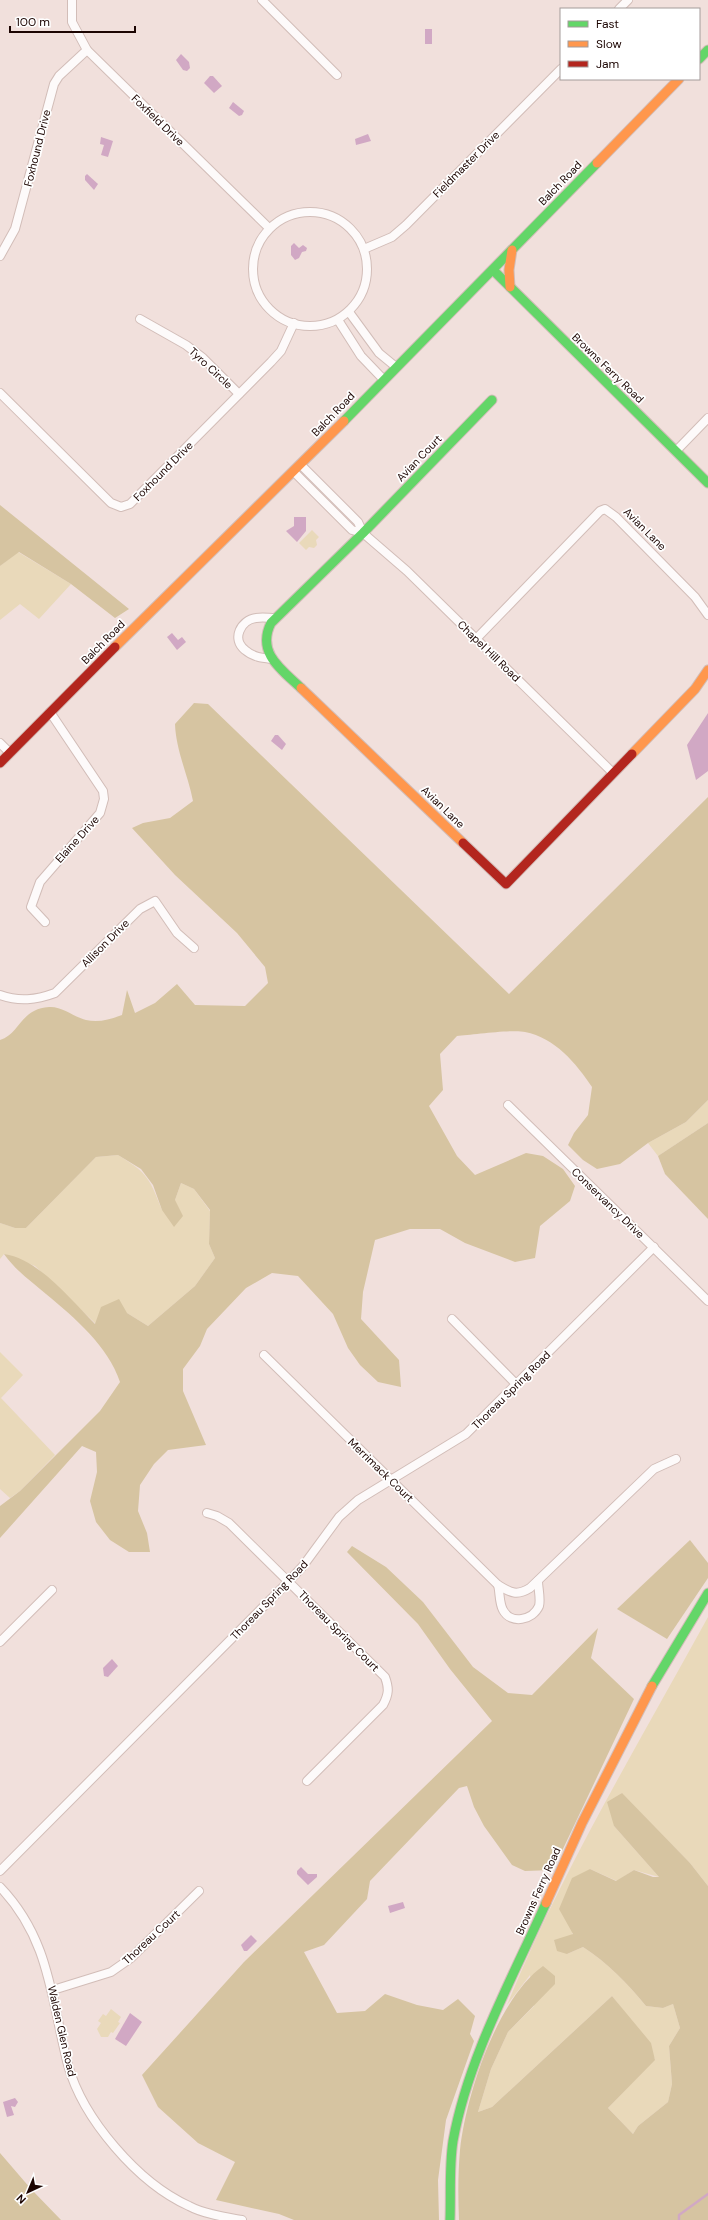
<svg xmlns="http://www.w3.org/2000/svg" width="708" height="2220" font-family="'DM Sans',sans-serif">
<rect width="100%" height="100%" fill="#f1e0dc"/>
<g fill="#e9d9ba">
<polygon points="312,530 319,537 316,540 317,545 314,548 309,547 306,550 299,543"/>
<polygon points="18,552 71,584 39,619 20,604 0,620 0,566"/>
<polygon points="708,1100 708,1123 658,1156 648,1143 686,1122"/>
<path d="M118,1155C147,1173 149,1177 162,1210L175,1200L181,1183L194,1189L210,1211L209,1244L215,1258L195,1286L148,1326L127,1313L96,1324L35,1266L4,1254L0,1259V1223L15,1228H26L96,1157Z"/>
<polygon points="0,1352 23,1375 1,1398 55,1455 20,1491 10,1498 0,1489"/>
<path d="M708,1617V1886L690,1863L621,1793L614,1826L659,1877L634,1870L617,1881L590,1869L567,1954L583,1947C608,1963 627,1983 646,2006L663,2008L673,2004L680,2028L669,2046L672,2084L668,2102L638,2126L633,2134L608,2108L655,2059L627,2015L612,1996L492,2107L478,2112L491,2069L508,2032L534,2006L530,1975L507,2005C562,1870 638,1745 708,1617Z"/>
<polygon points="111,2009 121,2017 118,2022 120,2023 113,2033 111,2032 108,2037 101,2037 97,2029 101,2023 98,2021 103,2014 106,2016"/>
</g>
<g fill="#d6c4a1">
<polygon points="0,505 129,609 115,618 71,584 19,552 0,566"/>
<path d="M194,703L208,704L509,994L708,797V1100L686,1122L648,1143L620,1164L597,1169L583,1160L568,1145L574,1133L588,1115L592,1087C576,1063 555,1038 525,1032C514,1029 471,1035 457,1036L440,1054L443,1090L429,1106L457,1156L475,1175L526,1153L543,1156L563,1169L575,1186L570,1201L540,1226L535,1258L515,1262L465,1243L440,1229H410L375,1240L363,1292L361,1319L399,1360L401,1387L378,1382L360,1365L348,1348L333,1314L298,1276L272,1273L246,1288L207,1329L200,1346L183,1369V1391L206,1445L168,1450L154,1464L140,1485L138,1511L147,1533L150,1552H129L110,1540L96,1522L90,1501L97,1472L96,1452L82,1446L0,1538V1506L20,1491L100,1411L120,1382C108,1346 75,1318 46,1294C31,1281 16,1271 4,1254C39,1259 71,1300 95,1324L101,1307L119,1299L127,1313L148,1326L195,1286L215,1258L209,1244L210,1210L194,1189L181,1183L175,1200L183,1216L174,1227L162,1210L153,1185L141,1169L118,1155L96,1157L26,1228H15L0,1223V1040C20,1034 20,1009 49,1007C62,1006 74,1017 86,1020C99,1023 111,1019 122,1015L127,990L135,1013L155,1003L177,984L195,1005L245,1006L268,983L265,967L237,933L175,875L132,828L143,823L170,818L193,801C188,775 176,751 175,724Z"/>
<polygon points="708,1123 708,1219 665,1174 658,1156"/>
<polygon points="690,1540 708,1563 708,1578 667,1639 617,1609"/>
<polygon points="352,1546 386,1567 423,1602 473,1667 508,1693 532,1695 598,1628 591,1658 634,1699 553,1870 525,1871 512,1865 484,1826 474,1807 467,1786 459,1788 370,1881 367,1899 324,1945 304,1952 337,2013 365,2011 385,1994 417,2005 443,2010 458,1999 475,2016 470,2034 474,2041 446,2120 438,2180 439,2220 294,2220 279,2214 216,2200 235,2162 198,2143 158,2107 142,2075 244,1962 492,1721 450,1669 418,1624 347,1552"/>
<path d="M622,1793L690,1863L708,1886V2220H459C458,2197 458,2173 460,2150C466,2095 497,1999 543,1966L555,1976V1984L508,2032L491,2069L478,2112L492,2107L612,1996L651,2043L655,2060L608,2108L633,2134L638,2126L668,2102L672,2084L669,2046L680,2028L673,2004L663,2008L646,2006C627,1983 608,1963 583,1947L567,1954L557,1951L554,1940L573,1934L559,1909L572,1878L590,1869L616,1881L634,1870L653,1877H659L614,1826L607,1802Z"/>
<polygon points="0,2153 31,2189 61,2220 0,2220"/>
</g>
<g fill="#d1a8c4">
<rect x="425" y="29" width="7" height="15"/>
<polygon points="181,54 189,62 190,68 187,71 183,70 176,60"/>
<polygon points="210,76 213,76 222,86 214,93 204,83"/>
<polygon points="233,102 244,111 242,115 239,116 229,108"/>
<polygon points="368,134 371,141 356,145 355,139"/>
<polygon points="101,137 113,141 108,157 101,155 104,145 100,144"/>
<polygon points="87,174 98,184 94,190 85,180 85,176"/>
<polygon points="294,243 299,248 303,245 307,248 306,251 302,252 299,258 295,260 291,255 291,246"/>
<polygon points="294,517 306,517 306,531 297,542 286,531 294,526"/>
<polygon points="172,633 178,640 182,637 186,642 177,650 167,637"/>
<polygon points="708,713 708,771 696,780 687,745"/>
<polygon points="275,735 278,735 286,744 282,750 271,741"/>
<polygon points="112,1659 118,1666 108,1677 104,1676 103,1668"/>
<polygon points="301,1867 308,1874 317,1874 317,1877 308,1885 297,1874 297,1871"/>
<polygon points="403,1902 405,1908 390,1913 388,1906"/>
<polygon points="251,1935 257,1941 247,1951 244,1951 241,1945"/>
<polygon points="130,2013 142,2022 126,2046 115,2039"/>
<polygon points="15,2098 18,2102 15,2107 11,2106 14,2115 7,2117 3,2102"/>
</g>
<g fill="none" stroke-linecap="round" stroke-linejoin="round">
<polyline stroke="#d1a8c4" stroke-width="2.5" points="679,2220 679,2215 708,2194"/>
<g stroke="#d2bdb8" stroke-width="10">
<g id="street">
<polyline points="72,0 72,22 87,50 268,227"/>
<polyline points="262,0 337,75"/>
<polyline points="619,9 628,0"/>
<circle cx="310" cy="269" r="57"/>
<polyline points="364,249 392,237 406,225 561,69"/>
<polyline points="0,256 15,229 54,84 59,76 87,50"/>
<polyline points="349,312 379,353 396,367"/>
<polyline points="140,319 186,345 203,358 239,394"/>
<polyline points="338,320 361,356 384,380"/>
<polyline points="0,393 111,503 121,507 130,504 271,362 281,351 294,323"/>
<polyline points="676,451 708,418"/>
<polyline points="301,465 358,522 363,533"/>
<polyline points="294,472 352,530 363,533 407,571 612,772"/>
<polyline points="476,639 600,511 605,509 616,517 695,597 708,615"/>
<path d="M271,659C262,658 253,657 245,650C231,639 241,620 256,618C262,617 269,618 275,618"/>
<polyline points="0,743 10,753"/>
<polyline points="45,922 31,907 40,882 100,813 104,799 103,791 50,712"/>
<path d="M0,995C19,1002 36,1000 55,993L140,909L155,901L177,933L194,948"/>
<polyline points="508,1105 708,1301"/>
<polyline points="452,1319 516,1384"/>
<path d="M264,1355L498,1585C511,1593 517,1596 530,1588L654,1469L676,1459"/>
<path d="M207,1513L217,1516L229,1523L385,1677C389,1688 389,1694 383,1705L307,1781"/>
<path d="M498,1585C500,1592 499,1603 503,1610C511,1625 533,1620 539,1606C541,1599 538,1588 538,1581"/>
<polyline points="0,1642 52,1590"/>
<polyline points="0,1871 288,1582 303,1566 339,1517 358,1500 466,1434 654,1247"/>
<path d="M0,1887C50,1939 51,1999 68,2065C83,2119 138,2183 189,2206C204,2214 225,2217 242,2220"/>
<polyline points="53,1990 111,1972 131,1958 199,1891"/>
</g>
</g>
<g stroke="#d2bdb8" stroke-width="11">
<g id="fast">
<polyline points="699,59 708,50"/>
<polyline points="493,270 708,483"/>
<polyline points="344,421 597,163"/>
<path d="M301,688C282,670 256,653 271,623L363,533L492,400"/>
<polyline points="652,1686 708,1593"/>
<path d="M450,2220C451,2194 449,2166 453,2141C468,2058 512,1979 546,1903"/>
</g>
</g>
<g stroke="#d2bdb8" stroke-width="11">
<g id="slow">
<polyline points="597,163 679,79"/>
<polyline points="510,287 509,270 512,250"/>
<polyline points="115,647 344,421"/>
<polyline points="301,688 463,843"/>
<polyline points="632,754 695,689 708,670"/>
<polyline points="546,1903 582,1823 652,1686"/>
</g>
</g>
<g stroke="#d2bdb8" stroke-width="11">
<g id="jam">
<polyline points="0,763 115,647"/>
<polyline points="463,843 506,884 632,754"/>
</g>
</g>
<use href="#street" stroke="#fdfafa" stroke-width="8"/>
<use href="#fast" stroke="#63d668" stroke-width="9"/>
<use href="#slow" stroke="#ff974d" stroke-width="9"/>
<use href="#jam" stroke="#b3261e" stroke-width="9"/>
</g>
<g text-anchor="middle" dominant-baseline="central" stroke-width="3.5" stroke-linejoin="round" paint-order="stroke">
<g font-size="11" fill="#1c0502" stroke="#fff">
<text transform="translate(158 120) rotate(44)">Foxfield Drive</text>
<text transform="translate(37 148) rotate(-76)">Foxhound Drive</text>
<text transform="translate(466 164) rotate(-45)">Fieldmaster Drive</text>
<text transform="translate(560 183) rotate(-46)">Balch Road</text>
<text transform="translate(211 368) rotate(43)">Tyro Circle</text>
<text transform="translate(608 368) rotate(44)">Browns Ferry Road</text>
<text transform="translate(333 414) rotate(-46)">Balch Road</text>
<text transform="translate(419 458) rotate(-46)">Avian Court</text>
<text transform="translate(163 471) rotate(-45)">Foxhound Drive</text>
<text transform="translate(645 529) rotate(45)">Avian Lane</text>
<text transform="translate(103 642) rotate(-45)">Balch Road</text>
<text transform="translate(489 651) rotate(44)">Chapel Hill Road</text>
<text transform="translate(443 807) rotate(44)">Avian Lane</text>
<text transform="translate(77 839) rotate(-48)">Elaine Drive</text>
<text transform="translate(105 943) rotate(-45)">Allison Drive</text>
<text transform="translate(608 1203) rotate(44)">Conservancy Drive</text>
<text transform="translate(511 1390) rotate(-45)">Thoreau Spring Road</text>
<text transform="translate(381 1470) rotate(44)">Merrimack Court</text>
<text transform="translate(269 1600) rotate(-46)">Thoreau Spring Road</text>
<text transform="translate(339 1631) rotate(45)">Thoreau Spring Court</text>
<text transform="translate(538 1891) rotate(-66)">Browns Ferry Road</text>
<text transform="translate(151 1937) rotate(-43)">Thoreau Court</text>
<text transform="translate(62 2031) rotate(77)">Walden Glen Road</text>
</g>
</g>
<rect x="560" y="8" width="140" height="72" fill="#ffffff" stroke="#a49b9a"/>
<rect x="568" y="21" width="20" height="6" fill="#63d668" stroke="#a49b9a"/>
<text x="596" y="28" font-size="12" fill="#1c0502">Fast</text>
<rect x="568" y="41" width="20" height="6" fill="#ff974d" stroke="#a49b9a"/>
<text x="596" y="48" font-size="12" fill="#1c0502">Slow</text>
<rect x="568" y="61" width="20" height="6" fill="#b3261e" stroke="#a49b9a"/>
<text x="596" y="68" font-size="12" fill="#1c0502">Jam</text>
<g transform="translate(28 2192) rotate(224)" stroke="#ffffff" stroke-width="3" paint-order="stroke">
<path d="M0-3L7 15L0 10L-7 15Z" fill="#1c0502"/>
<text y="-6" font-size="11" font-weight="bold" text-anchor="middle" fill="#1c0502">N</text>
</g>
<path d="M10 26v6h125v-6" fill="none" stroke="#1c0502" stroke-width="2"/>
<text x="16" y="26" font-size="12" fill="#1c0502" stroke="#ffffff" stroke-width="3" paint-order="stroke">100 m</text>
</svg>
